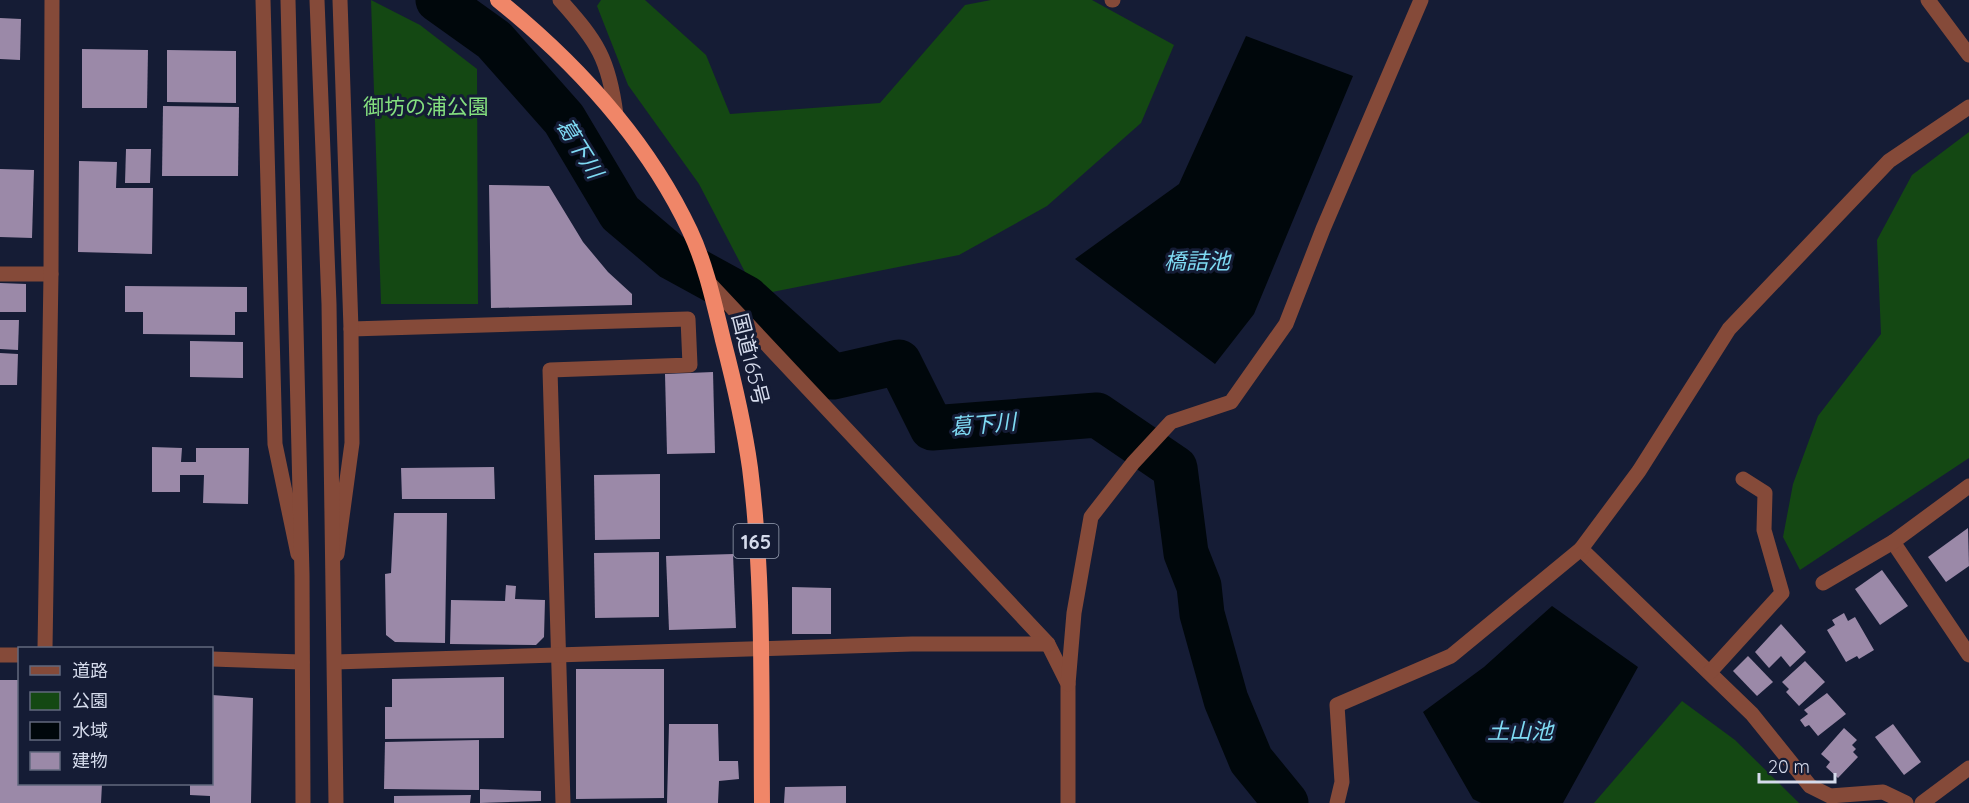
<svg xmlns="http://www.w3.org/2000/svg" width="1969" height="803" font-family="Quicksand,'Noto Sans JP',sans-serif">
<rect width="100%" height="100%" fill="#151c35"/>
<g fill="#144813">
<polygon points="371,0 420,25 477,69 478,304 381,304"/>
<polygon points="601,0 645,0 706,55 730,114 880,103 965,5 991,0 1092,0 1174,45 1141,123 1047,206 959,255 757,295 699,184 628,85 597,6"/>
<polygon points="1969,132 1969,458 1800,570 1783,537 1793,484 1818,416 1881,334 1877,240 1912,175"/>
<polygon points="1682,701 1735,740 1799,803 1594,803"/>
</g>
<g fill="#00070b">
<polygon points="1246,36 1353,76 1254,314 1215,364 1075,259 1179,184"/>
<polygon points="1552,606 1638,667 1563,803 1481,803 1473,799 1423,712 1484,667"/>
</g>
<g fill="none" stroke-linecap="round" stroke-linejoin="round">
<polyline stroke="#00070b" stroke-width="45" points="438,0 494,40 564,119 620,213 673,258 746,298 833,377 899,362 932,428 1097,415 1175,468 1186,553 1199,586 1202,614 1226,700 1251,760 1286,803"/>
</g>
<g fill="#9b89a8">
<polygon points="0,18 21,19 20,60 0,59"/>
<polygon points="82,49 148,50 147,108 82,108"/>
<polygon points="167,50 236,51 236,103 167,102"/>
<polygon points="163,106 239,107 238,176 162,176"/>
<polygon points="126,149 151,149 150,183 125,183"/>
<polygon points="79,161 117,162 116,188 153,188 152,254 78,252"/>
<polygon points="0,169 34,170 32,238 0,237"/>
<polygon points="489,185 549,186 583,242 608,272 632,294 632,305 491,308"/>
<polygon points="0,283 26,284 26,312 0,312"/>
<polygon points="125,286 247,287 247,312 235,312 235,335 143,334 143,312 125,312"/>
<polygon points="0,320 19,320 18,350 0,349"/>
<polygon points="190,341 243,342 243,378 190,377"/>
<polygon points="0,353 18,354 17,385 0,385"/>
<polygon points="713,372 715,453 667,454 665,374"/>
<polygon points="152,447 182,448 181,462 196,462 196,448 249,448 248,504 203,503 204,475 180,475 180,492 152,492"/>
<polygon points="494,467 495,499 402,499 401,468"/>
<polygon points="660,474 660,539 595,540 594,475"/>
<polygon points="394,513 447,513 445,643 395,642 386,635 385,574 391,573"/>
<polygon points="1968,528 1969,566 1946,582 1928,557"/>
<polygon points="659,552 659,617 595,618 594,553"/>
<polygon points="733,554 736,628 669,630 666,556"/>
<polygon points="1882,570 1908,606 1880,625 1855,589"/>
<polygon points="506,585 516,586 515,599 545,600 544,637 536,645 450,644 451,600 505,601"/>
<polygon points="792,587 831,588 831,634 792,634"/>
<polygon points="1844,613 1848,621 1855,617 1874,650 1859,659 1857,656 1846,662 1827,630 1835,625 1832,620"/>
<polygon points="1781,624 1806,652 1790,667 1781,656 1769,668 1755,652"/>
<polygon points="1748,656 1773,682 1757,696 1733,671"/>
<polygon points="1805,661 1825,682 1799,706 1786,692 1789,689 1782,682"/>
<polygon points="576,669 664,669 664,798 576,799"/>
<polygon points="504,677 504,738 385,739 385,707 392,707 392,679"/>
<polygon points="0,680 20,680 20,784 102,784 101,803 0,803"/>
<polygon points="1827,693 1846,714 1818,736 1809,725 1805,727 1800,720 1808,714 1804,710"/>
<polygon points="212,695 253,698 251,803 210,803 210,796 190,795 190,784 212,784"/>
<polygon points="669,724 718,724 719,761 738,761 739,779 719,781 718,803 667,803"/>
<polygon points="1893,724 1921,762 1904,775 1875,737"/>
<polygon points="1844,728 1857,740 1852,745 1856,749 1853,752 1858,757 1838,778 1826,767 1830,762 1821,754"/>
<polygon points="479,740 479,790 384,789 385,742"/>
<polygon points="846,786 846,803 784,803 785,787"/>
<polygon points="480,789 541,791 541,801 480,803"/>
<polygon points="471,795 470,803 394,803 394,796"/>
</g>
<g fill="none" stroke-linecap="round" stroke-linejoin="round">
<g stroke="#854a39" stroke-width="15">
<polyline points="263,0 275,444 298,554"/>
<path d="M560,0C597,41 609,59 616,115"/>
<polyline points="1112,0 1113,0"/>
<polyline points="0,274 51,274"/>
<polyline points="709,283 1048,644 1068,684 1068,803"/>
<polyline points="351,329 688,319 690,365 550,370 563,803"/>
<polyline points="1893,542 1969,655"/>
<polyline points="1581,549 1752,714 1810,786 1830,796 1883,792 1906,803"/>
<polyline points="337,554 352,443 351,329 340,0"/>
<polyline points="1823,583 1893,542 1969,486"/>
<polyline points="45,648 51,274 52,0"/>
<polyline points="0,655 20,655"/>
<polyline points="212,659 302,662"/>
<polyline points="335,662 912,644 1048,644"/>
<polyline points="1710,672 1782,593 1764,530 1765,493 1743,479"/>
<polyline points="1068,684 1074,613 1091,517 1133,463 1171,422 1231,402 1286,324 1323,229 1421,0"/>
<polyline points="1337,803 1342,782 1337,705 1451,656 1581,549 1639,471 1729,329 1889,161 1969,107"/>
<polyline points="1922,803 1969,768"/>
</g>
<g stroke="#854a39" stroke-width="15">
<polyline points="288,0 302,575 303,803"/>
<polyline points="317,0 329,304 336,803"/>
<polyline points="1928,0 1969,55"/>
</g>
<path stroke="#f08668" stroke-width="16" d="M498,0C576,63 647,140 690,231C706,265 714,303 723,340C734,382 744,425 750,468C764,579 761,692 762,803"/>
</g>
<g text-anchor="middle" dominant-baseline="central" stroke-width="6" stroke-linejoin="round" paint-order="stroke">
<rect fill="#151c35" stroke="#9ba2b5" stroke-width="1.5" x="733.5" y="524" width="45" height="34" rx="4.5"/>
<g font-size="20" font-weight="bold" fill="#d5dbec">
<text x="756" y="541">165</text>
</g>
<g font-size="21" fill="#84df7f" stroke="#151c35">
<text x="426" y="106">御坊の浦公園</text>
</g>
<g font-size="21" fill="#d5dbec" stroke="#151c35">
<text transform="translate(751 359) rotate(76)">国道165号</text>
</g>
<g font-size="22" font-style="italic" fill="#7fdbf4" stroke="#151c35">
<text transform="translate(580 148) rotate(58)">葛下川</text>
<text x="1197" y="261">橋詰池</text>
<text transform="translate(983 424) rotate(-5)">葛下川</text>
<text x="1520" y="731">土山池</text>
</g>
</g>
<rect x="18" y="647" width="195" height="138" fill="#151c35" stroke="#62687e" stroke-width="1.5"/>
<rect x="30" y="666" width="30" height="9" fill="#854a39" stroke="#62687e" stroke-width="1.5"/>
<text x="72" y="677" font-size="18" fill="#d5dbec">道路</text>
<rect x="30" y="692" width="30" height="18" fill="#144813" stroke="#62687e" stroke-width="1.5"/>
<text x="72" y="707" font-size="18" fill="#d5dbec">公園</text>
<rect x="30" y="722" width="30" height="18" fill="#00070b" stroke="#62687e" stroke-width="1.5"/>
<text x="72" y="737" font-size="18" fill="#d5dbec">水域</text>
<rect x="30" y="752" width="30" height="18" fill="#9b89a8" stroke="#62687e" stroke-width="1.5"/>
<text x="72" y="767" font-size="18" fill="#d5dbec">建物</text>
<path d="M1759 773v9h76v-9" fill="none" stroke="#d5dbec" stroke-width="3"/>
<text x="1768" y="773" font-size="18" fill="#d5dbec" stroke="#151c35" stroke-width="4.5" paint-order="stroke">20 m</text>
</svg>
